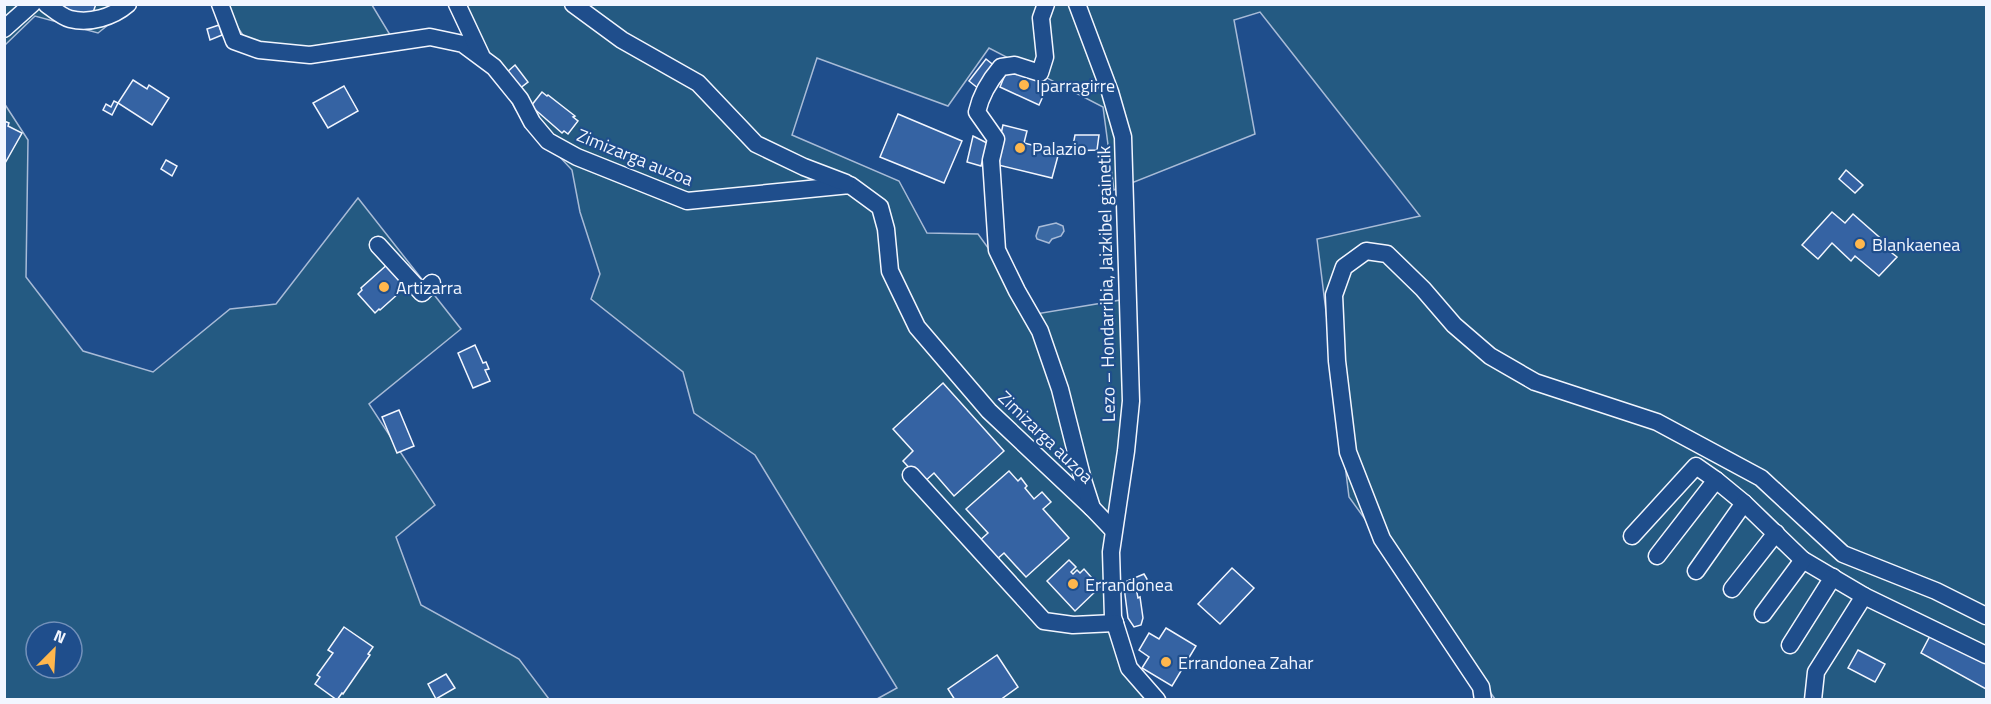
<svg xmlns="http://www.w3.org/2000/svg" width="1991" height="704" font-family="'Titillium Web',sans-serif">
<rect width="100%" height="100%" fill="#1f4e8c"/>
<g fill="#245a82" stroke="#a8bbd7" stroke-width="1.5" fill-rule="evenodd">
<polygon points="5,5 133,5 98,33 35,16 5,45"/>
<polygon points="223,5 372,5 395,43 252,49"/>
<polygon points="457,5 1986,5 1986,699 1495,699 1349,497 1317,239 1420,216 1260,12 1234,20 1255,134 1114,190 1103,107 989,48 948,106 817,58 792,135 899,181 927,233 978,234 1036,314 1127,299 1114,641 1165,699 877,699 897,688 755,455 694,413 683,372 591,299 600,274 580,212 572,170 516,110"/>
<path d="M4,103L28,140L26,277L83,351L153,372L230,309L276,304L358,198L461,329L369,404L435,505L396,537L421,605L519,659L549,699H5ZM36,632H72V668H36Z"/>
</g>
<polygon fill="#3b69a3" stroke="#a8bbd7" stroke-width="1.5" points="1056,223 1063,226 1064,231 1061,236 1052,239 1049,243 1037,239 1036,236 1039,227"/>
<g fill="#3563a3" stroke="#f2f6ff" stroke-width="1.5">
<polygon points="59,4 96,4 91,18 58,7"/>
<polygon points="219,25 222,35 210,40 207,29"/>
<polygon points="986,59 996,67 979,89 969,81"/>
<polygon points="515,65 528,82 519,89 506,73"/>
<polygon points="1009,65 1049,83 1039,105 1000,87"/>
<polygon points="133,80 147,89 149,85 169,98 152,125 118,103"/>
<polygon points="344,86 358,111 328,128 313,103"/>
<polygon points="542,92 547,96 548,95 575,116 573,117 578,121 568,134 564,131 562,133 531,106"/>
<polygon points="114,101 118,103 112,115 103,110 106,104 111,107"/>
<polygon points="898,114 962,141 944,183 880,157"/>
<polygon points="4,121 9,123 8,126 22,133 4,165"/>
<polygon points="1003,125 1027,131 1024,143 1059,152 1052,178 994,164"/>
<polygon points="1075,135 1099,135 1097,150 1072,151"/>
<polygon points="973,136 987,143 981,166 967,162"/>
<polygon points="166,160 177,166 172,176 161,169"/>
<polygon points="1846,170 1863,185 1855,193 1839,179"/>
<polygon points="1832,212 1845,223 1853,214 1895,251 1892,253 1897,257 1879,276 1855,256 1851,261 1832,243 1818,259 1802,245"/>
<polygon points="389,263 408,285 380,310 379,309 375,313 358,294 362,290 361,288"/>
<polygon points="475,345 483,363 486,362 489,369 485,370 490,381 473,388 458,353"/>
<polygon points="943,383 1004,451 954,496 934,473 923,483 903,461 913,451 893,429"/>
<polygon points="399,410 414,446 397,453 382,417"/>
<polygon points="1009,471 1018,481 1021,478 1027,486 1025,488 1034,499 1042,492 1051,502 1043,509 1069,538 1026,577 1004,553 996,560 979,541 988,533 966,509"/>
<polygon points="1069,560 1076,567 1071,572 1073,574 1077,570 1080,573 1084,569 1100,587 1075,611 1047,581"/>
<polygon points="1232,568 1254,588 1220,624 1198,604"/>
<polygon points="1144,574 1147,579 1145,585 1136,588 1138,598 1140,597 1143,618 1141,625 1134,627 1128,618 1124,587 1127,581"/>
<polygon points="344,627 373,647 368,654 370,655 343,694 342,693 337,700 315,684 320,677 317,675 333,653 328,650"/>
<polygon points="1166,628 1196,646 1172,686 1142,668 1149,657 1139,650 1149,633 1159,639"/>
<polygon points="1931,634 1986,664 1986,689 1921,653"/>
<polygon points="1858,650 1885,664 1875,682 1848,668"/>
<polygon points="997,655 1018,687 1000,700 955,700 948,689"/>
<polygon points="446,674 455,688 436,699 428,684"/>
</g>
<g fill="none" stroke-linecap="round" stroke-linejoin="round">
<g stroke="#f2f6ff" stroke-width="19">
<g id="minor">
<path d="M46,4C53,9 62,17 70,19C90,24 113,17 128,4"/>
<polyline points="220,4 234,41 259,50 310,55 430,37 463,44 494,67 520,99 532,122 548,141 577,157 687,201 850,185 880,207 886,229 890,271 917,327 989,411 1092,508"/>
<polyline points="457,4 481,55"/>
<polyline points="573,4 622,40 698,83 756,144 804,167 846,183"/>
<path d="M1046,4L1041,18L1045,57L1040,73L1015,65L1001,67C989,81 981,94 977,112L996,139L991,160L997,250L1017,291L1040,331L1060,389L1083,480L1092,508L1113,530"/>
<polyline points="1077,4 1110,92 1123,137 1131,401 1126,451 1111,552 1113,617 1129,668 1157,700"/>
<polyline points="4,29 32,4"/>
<polyline points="378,245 422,293 432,283"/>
<polyline points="911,475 1044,621 1073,625 1115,623"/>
<polyline points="1632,536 1696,466 1716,480"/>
<polyline points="1657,556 1716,480 1744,503"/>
<polyline points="1696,571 1744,503 1803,560 1864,596"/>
<polyline points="1732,589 1776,533"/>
<polyline points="1763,614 1803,560"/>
<polyline points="1790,645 1833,577"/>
<polyline points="1483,700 1481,687 1382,539 1348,452 1337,361 1334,295 1344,267 1366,251 1387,254 1423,289 1454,325 1490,356 1535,382 1657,422 1761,478 1843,554 1936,591 1986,616"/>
<polyline points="1813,700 1816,672 1864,596 1986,655"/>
</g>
</g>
<use href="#minor" stroke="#1f4e8c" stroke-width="16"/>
</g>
<g fill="#ffb74d" stroke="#1f4e8c" stroke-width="2">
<circle cx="1024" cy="85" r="6"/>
<circle cx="1020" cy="148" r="6"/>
<circle cx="1860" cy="244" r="6"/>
<circle cx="384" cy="287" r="6"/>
<circle cx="1073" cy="584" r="6"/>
<circle cx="1166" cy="662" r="6"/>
</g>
<g text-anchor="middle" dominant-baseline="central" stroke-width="4.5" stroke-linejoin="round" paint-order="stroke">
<g font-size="18" fill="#f2f6ff" stroke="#1f4e8c" text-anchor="start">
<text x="1036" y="85">Iparragirre</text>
<text x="1032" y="148">Palazio</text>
<text x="1872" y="244">Blankaenea</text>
<text x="396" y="287">Artizarra</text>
<text x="1085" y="584">Errandonea</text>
<text x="1178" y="662">Errandonea Zahar</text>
</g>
<g font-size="18" fill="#f2f6ff" stroke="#1f4e8c">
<text transform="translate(635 157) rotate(22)">Zimizarga auzoa</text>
<text transform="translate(1106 284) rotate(-91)">Lezo – Hondarribia, Jaizkibel gainetik</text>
<text transform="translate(1046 437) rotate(44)">Zimizarga auzoa</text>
</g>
</g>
<rect width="1991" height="704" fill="none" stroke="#f2f6ff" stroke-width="12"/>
<g transform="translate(54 650) rotate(24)"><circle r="28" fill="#1f4e8c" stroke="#7391ba" stroke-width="1.5"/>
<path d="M0-4.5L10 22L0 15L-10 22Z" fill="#ffb74d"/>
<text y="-9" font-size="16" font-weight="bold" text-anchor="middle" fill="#f2f6ff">N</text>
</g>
</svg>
